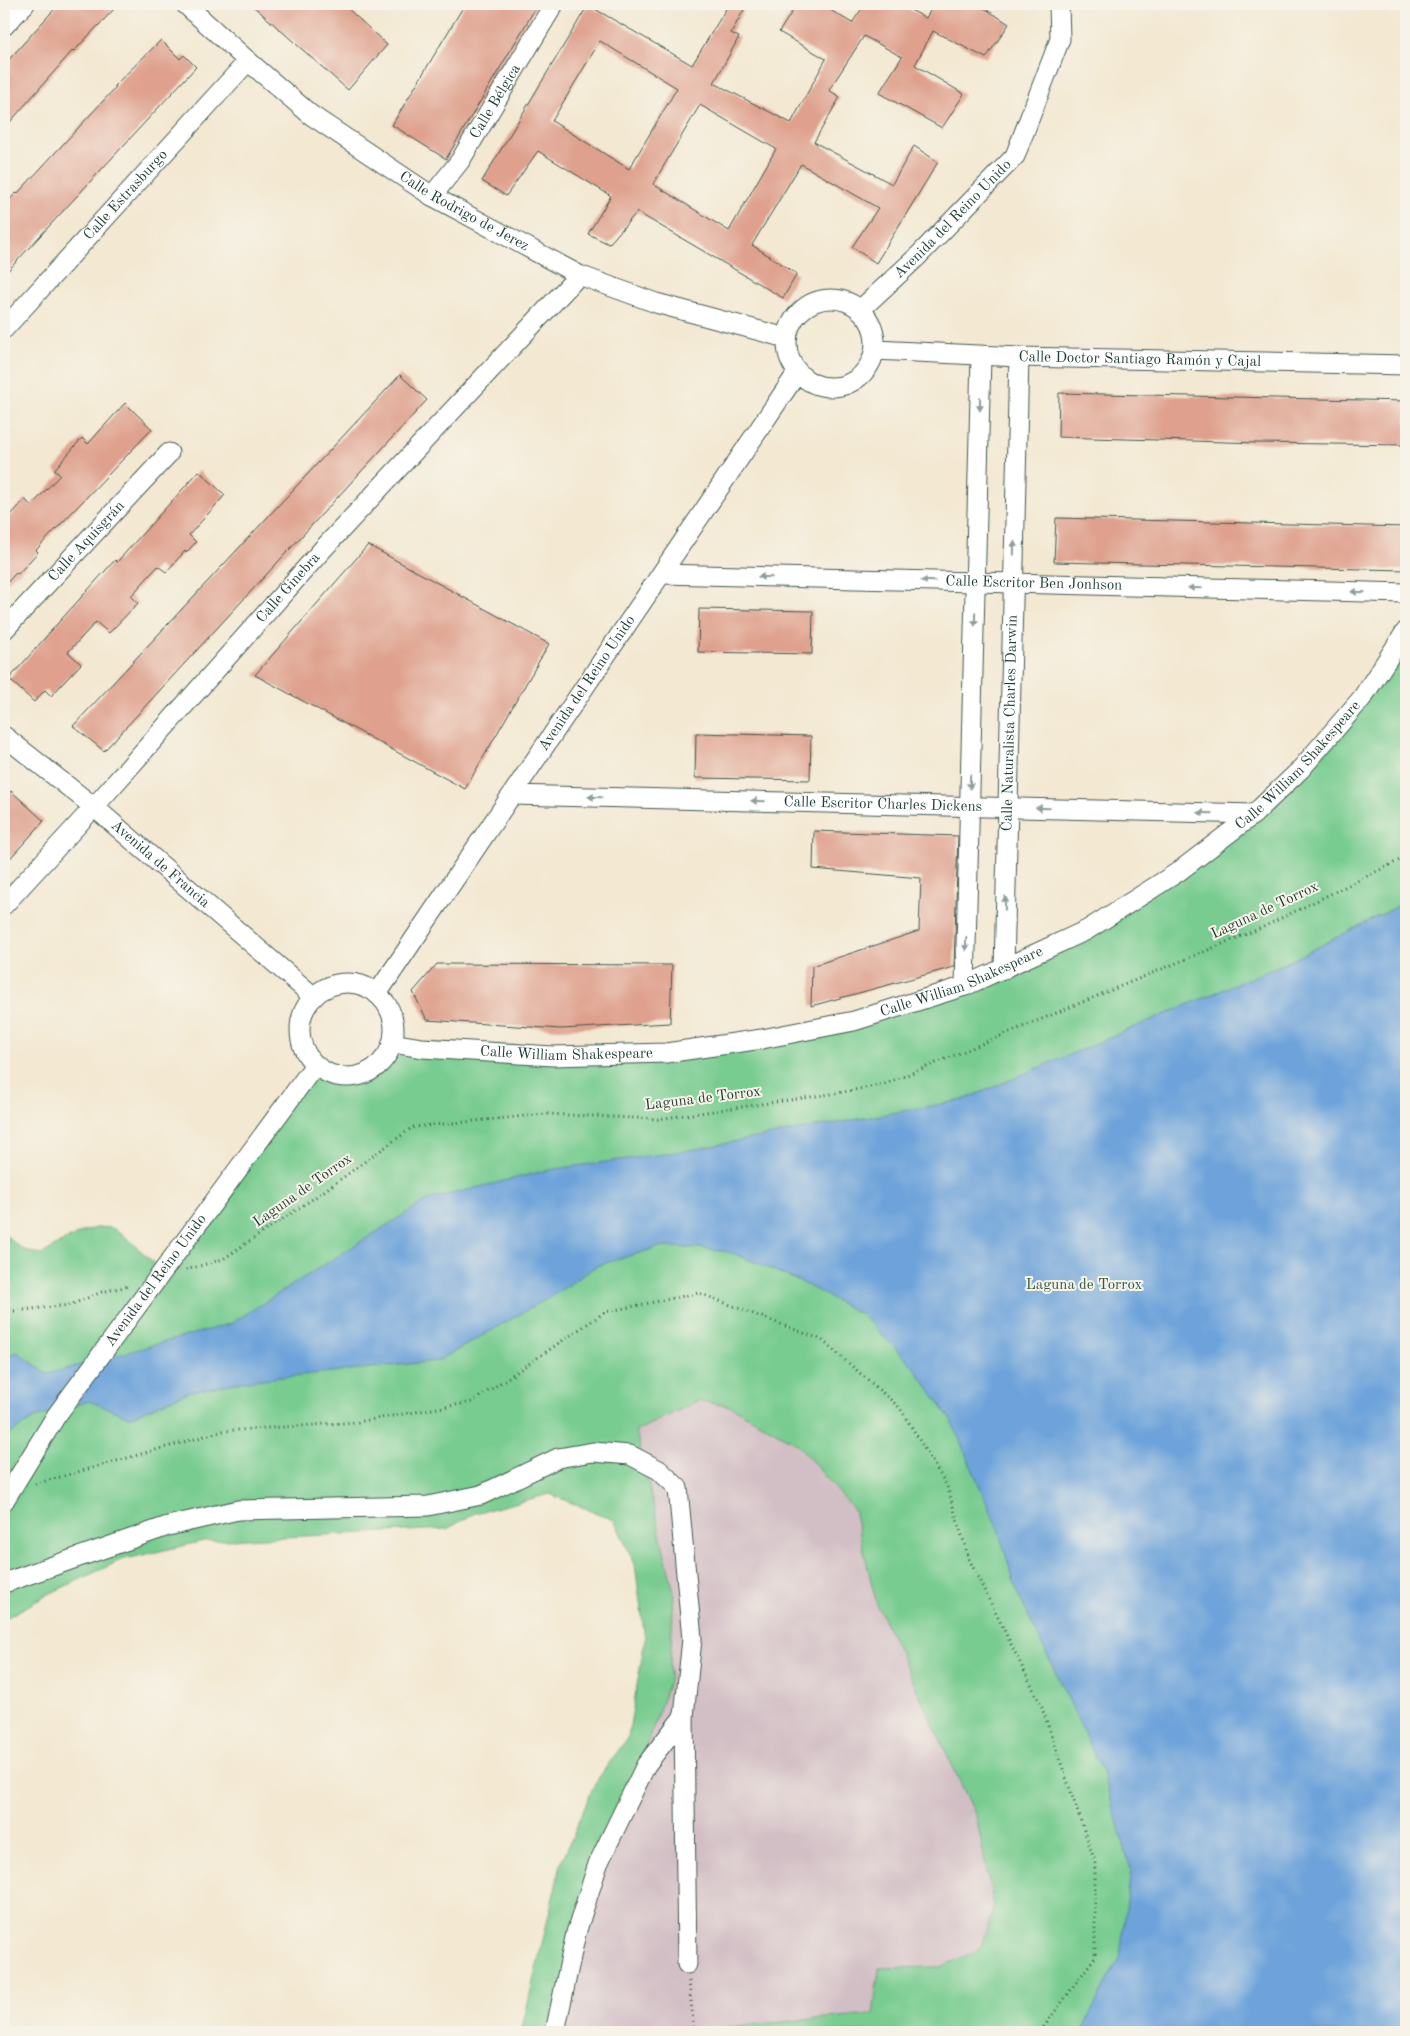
<svg xmlns="http://www.w3.org/2000/svg" width="1410" height="2036" font-family="'Old Standard TT',serif">
<rect width="100%" height="100%" fill="#f7f3e8"/>
<filter id="ink" filterUnits="userSpaceOnUse"><feTurbulence type="fractalNoise" baseFrequency=".02" numOctaves="2"/><feDisplacementMap in="SourceGraphic" scale="10" xChannelSelector="R" yChannelSelector="G"/><feConvolveMatrix kernelMatrix="1 2 1 2 8 2 1 2 1" color-interpolation-filters="sRGB"/></filter>
<filter id="wash" filterUnits="userSpaceOnUse"><feTurbulence type="fractalNoise" baseFrequency=".0096" numOctaves="4" result="noise"/><feDisplacementMap in="SourceGraphic" scale="20" xChannelSelector="R" yChannelSelector="G"/><feGaussianBlur stdDeviation="1.12" result="paint"/><feColorMatrix in="noise" values="0 0 0 0 0 0 0 0 0 0 0 0 0 0 0 0 0 1.4 0 .05"/><feComposite in="paint" operator="in"/></filter>
<g filter="url(#wash)">
<rect width="100%" height="100%" fill="#f3e8d2"/>
<polygon fill="#d2bec5" points="698,1401 730,1406 797,1444 854,1510 876,1602 976,1816 994,1907 980,1949 941,1967 879,1968 873,2014 724,2027 723,2032 554,2032 643,1753 650,1491 636,1431"/>
<path fill="#78cc90" stroke="#4c8462" d="M1406,627V2032H723V2027L873,2014L879,1968L941,1967L980,1949L994,1907L976,1816L876,1602L854,1510L797,1444L730,1406L698,1401L636,1431L674,1593L669,1682L622,1815L554,2032H521L561,1864L595,1783L628,1737L645,1639L635,1564L614,1520L550,1494L475,1513L447,1529L204,1541L121,1560L49,1594L4,1619V1234L22,1249L41,1255C58,1244 96,1219 116,1230C128,1237 149,1259 160,1269L314,1066C351,1084 371,1069 396,1042L666,1051L839,1023L962,987L1088,926L1253,818L1362,696Z"/>
<polygon fill="#6da3da" stroke="#467087" points="1406,902 1406,2032 1081,2032 1120,1956 1131,1870 1103,1772 1017,1592 998,1529 951,1420 913,1366 862,1315 803,1283 733,1253 701,1248 659,1247 596,1266 555,1294 438,1361 253,1380 188,1392 130,1417 89,1401 32,1419 4,1438 4,1356 17,1352 48,1374 230,1324 427,1200 548,1170 684,1151 963,1100 1288,962"/>
<g id="blocks">
<g fill="#dfa18e" fill-rule="evenodd">
<polygon points="59,4 119,4 74,51 73,50 4,129 4,65"/>
<polygon points="251,4 343,4 387,45 348,90"/>
<polygon points="465,4 538,4 446,159 392,125"/>
<path d="M729,4H747L731,33L739,37L714,83L791,123L826,59L779,32L797,4H820L852,23L865,4H899L926,18L934,4H978L1009,24L986,58L933,31L915,65L964,94L942,128L879,93L902,57L864,36L829,90L840,97L814,142L892,184L914,146L938,162L876,263L852,247L878,208L801,164L752,245L797,274L783,298L637,212L609,244L588,234L611,196L538,151L506,196L482,181L588,5L692,65ZM600,41L677,88L629,169L552,121ZM700,105L776,149L729,231L653,184Z"/>
<polygon points="161,40 180,59 184,55 196,67 4,275 4,206 16,193 17,194 116,87 114,86"/>
<polygon points="400,375 427,400 104,751 73,726"/>
<polygon points="1059,393 1406,401 1406,445 1258,443 1058,437"/>
<polygon points="125,403 152,429 36,550 38,552 18,574 16,573 4,586 4,523 25,499 31,506 60,475 54,470 82,438 88,444"/>
<polygon points="199,471 225,495 189,535 196,542 186,553 185,551 166,572 158,566 131,596 138,603 109,633 96,622 68,652 81,664 51,696 45,690 34,702 9,679 58,623 115,560 117,562"/>
<polygon points="1056,518 1406,527 1406,570 1054,562"/>
<polygon points="368,545 549,644 465,789 255,675"/>
<polygon points="699,609 813,611 812,654 698,652"/>
<polygon points="696,733 811,736 810,780 695,778"/>
<polygon points="11,791 44,821 4,865 4,799"/>
<polygon points="814,831 958,836 954,967 811,1006 812,966 919,931 921,878 813,869"/>
<polygon points="437,964 672,965 670,1023 561,1029 427,1020 413,992"/>
</g>
</g>
</g>
<g filter="url(#ink)">
<use href="#blocks" fill-opacity="0" stroke="#3f574c" stroke-width="1"/>
<g fill="none" stroke-linecap="round" stroke-linejoin="round">
<g stroke="#3f574c" stroke-width="21">
<g id="minor">
<path id="s1" d="M185,4L248,61L311,115L432,196L579,275L656,303L786,338"/>
<polyline points="4,26 25,4"/>
<path id="s2" d="M432,196L460,161L554,4"/>
<circle cx="831" cy="343" r="44"/>
<path id="s3" d="M860,310L918,256L1015,156L1060,39L1059,4"/>
<path id="s4" d="M4,329L248,61"/>
<path id="s5" d="M875,350L1019,357L1406,365"/>
<path id="s6" d="M662,574L1406,593"/>
<path id="s7" d="M4,630L169,453"/>
<path id="s8" d="M4,736L94,807L314,997"/>
<path id="s9" d="M512,795L1254,814"/>
<path id="s10" d="M4,905L94,807L322,550L579,275"/>
<path id="s11" d="M1004,969L1019,357"/>
<circle cx="347" cy="1030" r="47"/>
<polyline points="965,986 981,356"/>
<path id="s12" d="M377,994L797,373"/>
<path id="s13" d="M392,1043L422,1048L553,1056L666,1053L762,1039L854,1021L965,986L1087,930L1178,872L1254,814L1300,770L1362,698L1406,631"/>
<path id="s14" d="M4,1501L56,1416L315,1065"/>
<polyline points="4,1583 168,1526 238,1510 428,1506 481,1495 558,1458 593,1452 630,1455 659,1470 678,1488 692,1639 684,1716 687,1964"/>
<polyline points="555,2032 576,1933 598,1864 646,1765 684,1716"/>
</g>
</g>
<g stroke="#3f574c" stroke-width="3" stroke-dasharray="1 4" stroke-linecap="butt">
<polyline points="186,1270 223,1259 320,1194 413,1127 546,1114 658,1119 838,1093 885,1084 1261,928 1406,857"/>
<polyline points="4,1312 70,1305 102,1292 129,1286"/>
<polyline points="35,1484 223,1431 358,1422 472,1402 605,1312 699,1293 822,1340 900,1408 947,1486 969,1559 1041,1705 1095,1862 1095,1957 1040,2032"/>
<polyline points="689,1981 694,2032"/>
</g>
<use href="#minor" stroke="#fff" stroke-width="19"/>
</g>
<defs><path id="oneway-solid" d="M-6-.8H1V-3.2L6.5 0L1 3.2V.8H-6Z" transform="scale(1.25)"/></defs>
<g fill="#8f9e9a">
<use href="#oneway-solid" transform="translate(980 404) rotate(91)"/>
<use href="#oneway-solid" transform="translate(1014 548) rotate(-89)"/>
<use href="#oneway-solid" transform="translate(765 577) rotate(-179)"/>
<use href="#oneway-solid" transform="translate(928 581) rotate(-179)"/>
<use href="#oneway-solid" transform="translate(1195 588) rotate(-179)"/>
<use href="#oneway-solid" transform="translate(1358 592) rotate(-179)"/>
<use href="#oneway-solid" transform="translate(975 619) rotate(91)"/>
<use href="#oneway-solid" transform="translate(970 782) rotate(91)"/>
<use href="#oneway-solid" transform="translate(595 797) rotate(-179)"/>
<use href="#oneway-solid" transform="translate(758 801) rotate(-179)"/>
<use href="#oneway-solid" transform="translate(1043 808) rotate(-178)"/>
<use href="#oneway-solid" transform="translate(1205 813) rotate(-178)"/>
<use href="#oneway-solid" transform="translate(1005 903) rotate(-89)"/>
<use href="#oneway-solid" transform="translate(966 944) rotate(92)"/>
</g>
</g>
<g text-anchor="middle" dominant-baseline="central" stroke-width="4" stroke-linejoin="round" paint-order="stroke">
<g font-size="15" fill="#1f3d34" stroke="#f7f3e8">
<text stroke="none"><textPath href="#s2" startOffset="114">Calle Bélgica</textPath></text>
<text stroke="none"><textPath href="#s4" startOffset="181">Calle Estrasburgo</textPath></text>
<text stroke="none"><textPath href="#s1" startOffset="349">Calle Rodrigo de Jerez</textPath></text>
<text stroke="none"><textPath href="#s3" startOffset="130">Avenida del Reino Unido</textPath></text>
<text stroke="none"><textPath href="#s5" startOffset="265">Calle Doctor Santiago Ramón y Cajal</textPath></text>
<text stroke="none"><textPath href="#s7" startOffset="121">Calle Aquisgrán</textPath></text>
<text stroke="none"><textPath href="#s6" startOffset="372">Calle Escritor Ben Jonhson</textPath></text>
<text stroke="none"><textPath href="#s10" startOffset="426">Calle Ginebra</textPath></text>
<text stroke="none"><textPath href="#s12" startOffset="375">Avenida del Reino Unido</textPath></text>
<text stroke="none"><textPath href="#s11" startOffset="246">Calle Naturalista Charles Darwin</textPath></text>
<text stroke="none"><textPath href="#s13" startOffset="985">Calle William Shakespeare</textPath></text>
<text stroke="none"><textPath href="#s9" startOffset="371">Calle Escritor Charles Dickens</textPath></text>
<text stroke="none"><textPath href="#s8" startOffset="202">Avenida de Francia</textPath></text>
<text transform="translate(1265 911) rotate(-25)">Laguna de Torrox</text>
<text stroke="none"><textPath href="#s13" startOffset="580">Calle William Shakespeare</textPath></text>
<text stroke="none"><textPath href="#s13" startOffset="175">Calle William Shakespeare</textPath></text>
<text transform="translate(703 1099) rotate(-7)">Laguna de Torrox</text>
<text transform="translate(303 1191) rotate(-35)">Laguna de Torrox</text>
<text stroke="none"><textPath href="#s14" startOffset="268">Avenida del Reino Unido</textPath></text>
</g>
<g font-size="15" fill="#315a46" stroke="#f7f3e8">
<text x="1084" y="1285">Laguna de Torrox</text>
</g>
</g>
<rect width="1410" height="2036" fill="none" stroke="#f7f3e8" stroke-width="20"/>
</svg>
